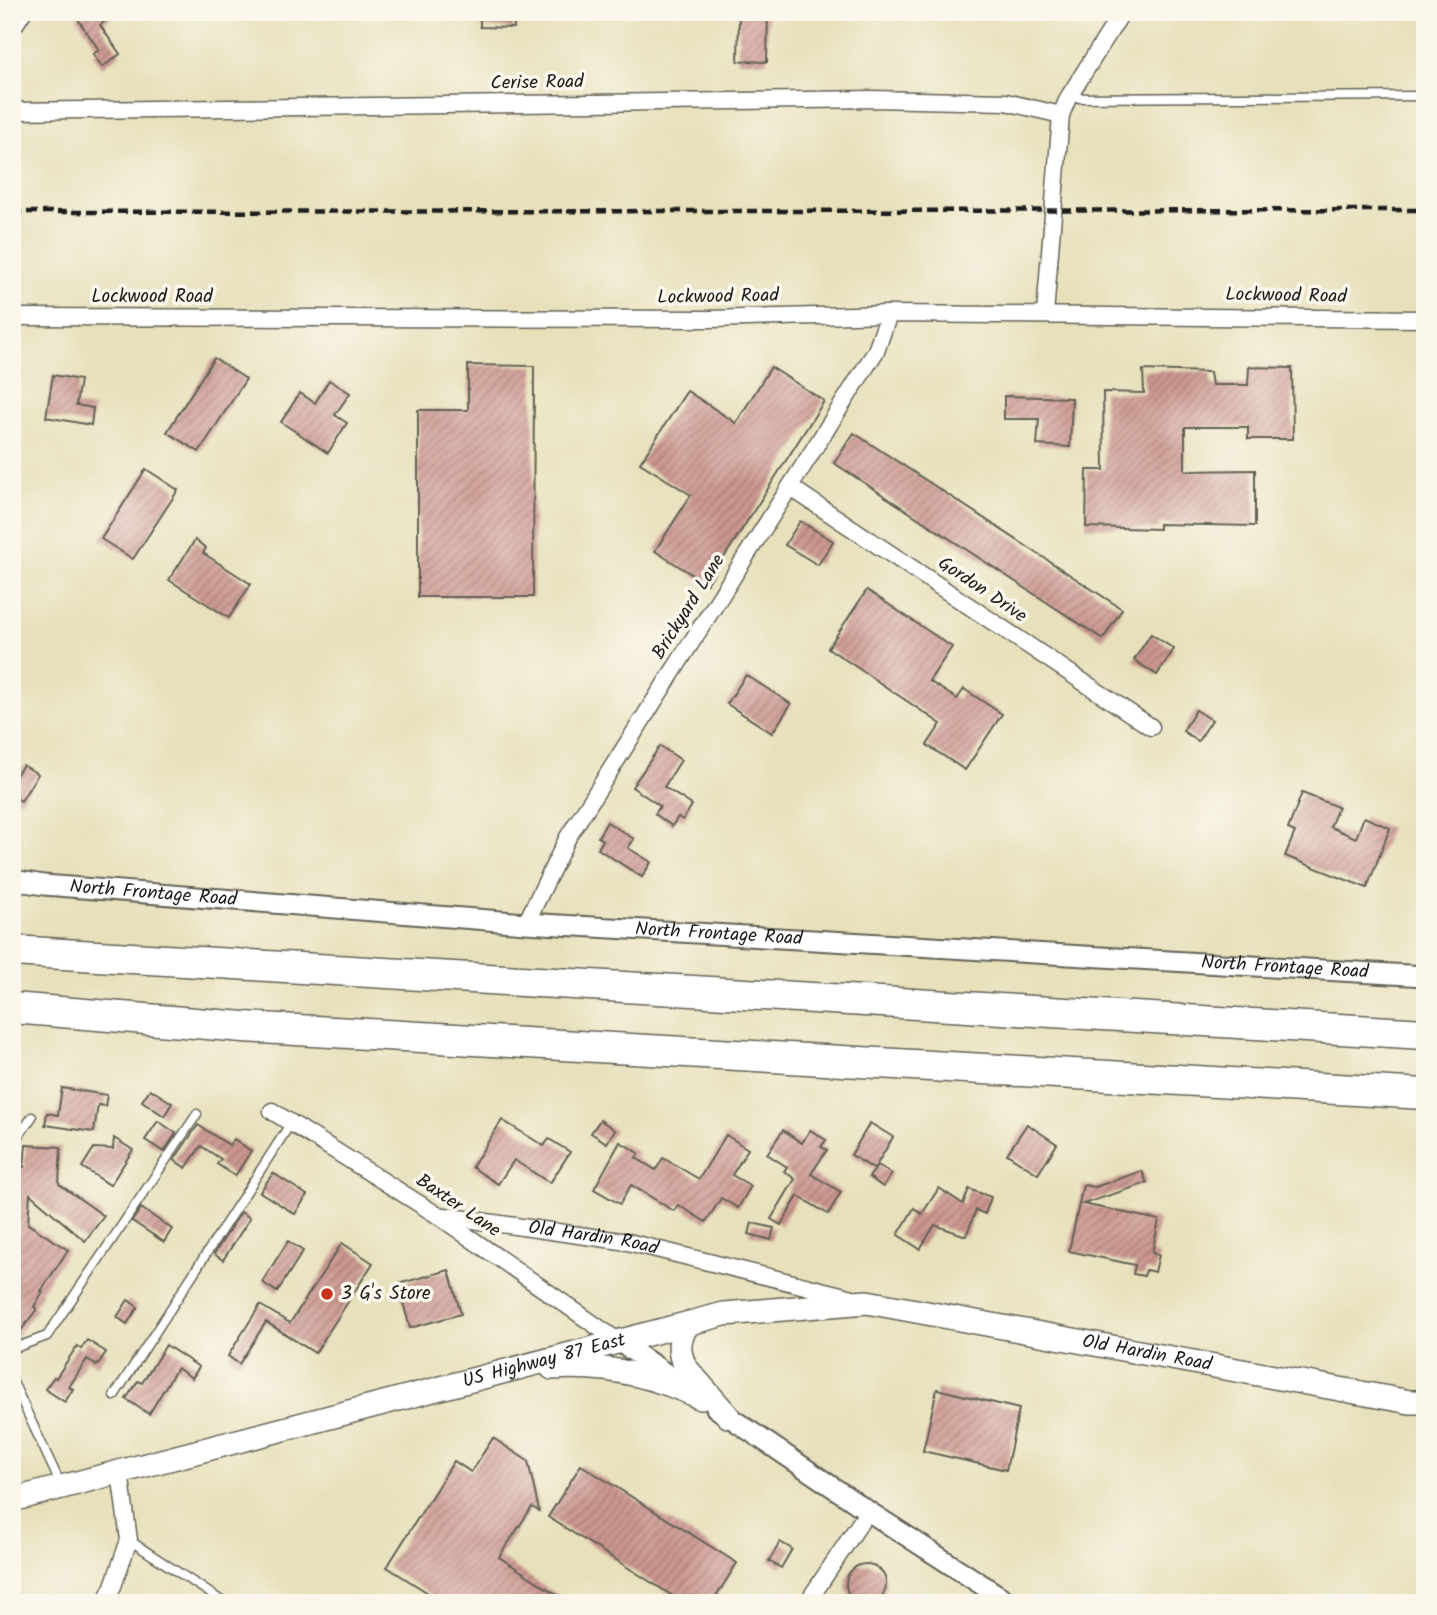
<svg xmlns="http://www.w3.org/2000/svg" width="1437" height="1615" font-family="Kalam,sans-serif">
<defs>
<pattern id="building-hatch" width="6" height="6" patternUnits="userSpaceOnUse" patternTransform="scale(1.75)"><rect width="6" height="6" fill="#cc9790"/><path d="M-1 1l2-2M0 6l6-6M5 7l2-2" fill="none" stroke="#a57a75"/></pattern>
</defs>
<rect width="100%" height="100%" fill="#fbf7ec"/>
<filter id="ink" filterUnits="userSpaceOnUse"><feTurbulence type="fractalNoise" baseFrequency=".0143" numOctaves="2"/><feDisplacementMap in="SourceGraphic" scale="14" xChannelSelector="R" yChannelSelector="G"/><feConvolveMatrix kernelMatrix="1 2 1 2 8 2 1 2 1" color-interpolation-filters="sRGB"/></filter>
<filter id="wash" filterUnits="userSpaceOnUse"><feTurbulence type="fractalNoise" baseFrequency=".00686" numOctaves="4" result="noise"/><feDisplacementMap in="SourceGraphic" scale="28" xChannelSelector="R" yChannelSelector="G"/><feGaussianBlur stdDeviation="1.57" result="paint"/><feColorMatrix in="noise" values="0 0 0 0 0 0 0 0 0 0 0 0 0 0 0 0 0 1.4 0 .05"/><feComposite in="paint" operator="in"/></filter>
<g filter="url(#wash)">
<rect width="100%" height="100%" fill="#e7e0bb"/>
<g id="blocks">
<g fill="url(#building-hatch)">
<polygon points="85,12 118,12 100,25 120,54 102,67 93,54 99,50 77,18"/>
<polygon points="739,12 768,12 767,62 738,61"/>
<polygon points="480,13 514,14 514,28 480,27"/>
<polygon points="214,358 246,379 199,452 167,432"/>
<polygon points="468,365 534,366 533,597 418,597 418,410 468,410"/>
<polygon points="771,367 824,401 707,584 655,551 691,495 640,463 687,391 736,423"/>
<polygon points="1249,367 1292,368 1293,439 1248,439 1248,427 1185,427 1185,471 1255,470 1255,526 1159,524 1159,529 1086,527 1087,470 1104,470 1103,392 1144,393 1143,370 1210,372 1212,385 1248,385"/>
<polygon points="53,375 80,380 76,405 93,408 91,425 46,417"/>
<polygon points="329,380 350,393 335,415 347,423 328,453 281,422 300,393 315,403"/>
<polygon points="1004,396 1072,398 1070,447 1037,445 1039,419 1004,419"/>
<polygon points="854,433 1122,609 1103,639 834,463"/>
<polygon points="146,469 178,490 133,559 101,539"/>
<polygon points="800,521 833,541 818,565 785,545"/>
<polygon points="195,540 206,548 203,553 251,584 229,618 169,580"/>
<polygon points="867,590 952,647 929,681 957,699 964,689 1002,714 965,770 927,745 941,724 828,648"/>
<polygon points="1151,634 1174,649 1157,675 1134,660"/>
<polygon points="746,675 791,704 772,733 727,704"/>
<polygon points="1196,710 1212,720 1198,741 1183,731"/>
<polygon points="660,746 681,760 664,787 692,805 683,820 678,817 672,826 655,814 660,806 632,787"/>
<polygon points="23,765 38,774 21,801 12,795 12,781"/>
<polygon points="1302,793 1338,807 1330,827 1356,838 1364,817 1390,828 1367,888 1285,856 1295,832 1288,829"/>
<polygon points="607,822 634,839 628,848 651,862 642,877 598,849 603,840 598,837"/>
<polygon points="62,1088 107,1095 105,1106 98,1105 94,1132 45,1125 47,1113 58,1115"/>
<polygon points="150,1089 172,1103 164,1116 142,1101"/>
<polygon points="502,1120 544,1146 549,1139 570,1152 550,1183 514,1160 498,1184 472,1167"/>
<polygon points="600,1120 615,1130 607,1143 591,1133"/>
<polygon points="158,1121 176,1133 164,1152 145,1140"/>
<polygon points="870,1123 893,1137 874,1169 851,1155"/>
<polygon points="1027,1124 1057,1144 1038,1174 1007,1154"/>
<polygon points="198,1125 229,1145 234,1139 251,1151 235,1176 217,1164 221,1159 201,1146 186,1168 174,1160"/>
<polygon points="783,1130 802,1143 810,1130 826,1140 821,1147 827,1150 811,1174 841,1192 828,1214 798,1196 781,1225 771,1219 795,1179 784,1171 787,1167 767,1154"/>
<polygon points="726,1135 748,1149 732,1175 751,1186 738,1208 721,1198 706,1222 678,1205 674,1211 631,1185 620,1204 594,1189 620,1142 639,1153 636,1158 656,1170 663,1158 699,1179"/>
<polygon points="114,1138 133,1150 110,1185 82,1167 94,1148 113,1149"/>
<polygon points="26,1145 61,1147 59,1184 104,1216 85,1241 30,1194 28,1224 68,1250 41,1291 43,1292 34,1307 37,1309 12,1342 12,1319 17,1311 12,1308 12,1166 24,1167"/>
<polygon points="878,1165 892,1174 883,1187 869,1177"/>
<polygon points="1142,1171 1147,1183 1083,1204 1159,1220 1152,1253 1159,1255 1155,1272 1146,1270 1144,1276 1133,1274 1135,1265 1069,1251 1083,1185 1095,1187"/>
<polygon points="273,1173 307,1195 295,1214 260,1192"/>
<polygon points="939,1188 963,1204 969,1189 991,1197 985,1214 976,1210 966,1236 935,1225 920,1249 898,1235 914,1208 922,1214"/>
<polygon points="141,1208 172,1229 164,1242 132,1221"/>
<polygon points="241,1212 250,1218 223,1260 214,1254"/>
<polygon points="752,1223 774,1228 771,1240 749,1234"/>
<polygon points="288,1241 303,1251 277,1292 262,1282"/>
<polygon points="342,1243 373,1263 315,1353 266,1322 239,1364 228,1356 260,1305 290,1323"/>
<polygon points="449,1270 461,1314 410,1328 398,1284"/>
<polygon points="128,1300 138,1307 127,1324 117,1317"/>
<polygon points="87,1340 106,1352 97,1366 87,1359 69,1387 73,1389 65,1402 45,1389 54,1377 56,1378 77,1346 81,1349"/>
<polygon points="166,1345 199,1367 192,1378 177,1368 149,1414 126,1399 138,1381 142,1383"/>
<polygon points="937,1389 1019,1409 1006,1470 923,1451"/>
<polygon points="493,1438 528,1461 539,1511 532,1507 499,1557 570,1603 444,1603 387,1567 454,1461 471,1472"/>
<polygon points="581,1465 737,1563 712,1603 684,1603 548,1517"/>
<polygon points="780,1542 792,1549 781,1568 769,1561"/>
<circle cx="866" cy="1584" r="20"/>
</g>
</g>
</g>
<g filter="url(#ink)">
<use href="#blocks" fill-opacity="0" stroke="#636154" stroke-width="2"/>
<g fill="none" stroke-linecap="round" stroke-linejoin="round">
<g stroke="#636154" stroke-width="11">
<g id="service">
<polyline points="1068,98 1425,96"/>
<polyline points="12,1146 32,1117"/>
<polyline points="12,1349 47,1336 197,1114"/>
<polyline points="12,1380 61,1485"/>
<polyline points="114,1396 291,1123"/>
<polyline points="129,1540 225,1603"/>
</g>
</g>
<g stroke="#636154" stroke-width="19">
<g id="minor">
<polyline points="12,29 23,12"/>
<polyline points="12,111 872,99 1006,102 1061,115"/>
<polyline points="1045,314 1061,115 1068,98 1122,12"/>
<polyline points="12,317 710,319 889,314 1425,319"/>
<polyline points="790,487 1151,727"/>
<polyline points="526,923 568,837 876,351 889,314"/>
<polyline points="272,1111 437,1215 618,1341"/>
<path id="s1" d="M437,1215L628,1242L853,1298"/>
<polyline points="105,1603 113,1586 129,1540 120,1472"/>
<polyline points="807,1603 868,1511"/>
</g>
</g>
<g stroke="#636154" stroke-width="23">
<g id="tertiary">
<path id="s2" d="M12,880L44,885L526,923L1425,976"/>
<polyline points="618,1341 680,1383"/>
<polyline points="716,1408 868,1511 1010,1603"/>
</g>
</g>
<g stroke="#636154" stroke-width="26">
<g id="secondary">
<path d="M688,1324C678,1339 677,1352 686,1368L728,1416"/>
<path d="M552,1368C605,1364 654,1375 701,1398"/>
<path id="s3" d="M12,1500L724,1314L867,1302L1410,1402H1425"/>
</g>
</g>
<g stroke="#636154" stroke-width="33">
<g id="motorway">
<polyline points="12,951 1425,1034"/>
<polyline points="12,1008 244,1027 1425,1094"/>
</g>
</g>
<use href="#service" stroke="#fff" stroke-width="8"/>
<use href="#minor" stroke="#fff" stroke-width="16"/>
<use href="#tertiary" stroke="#fff" stroke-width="19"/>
<use href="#secondary" stroke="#fff" stroke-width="23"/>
<use href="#motorway" stroke="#fff" stroke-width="30"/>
<polyline stroke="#1c1c1c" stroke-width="4.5" stroke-dasharray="10 5" stroke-linecap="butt" points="12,212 1425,210"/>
</g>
</g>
<circle fill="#c8321e" stroke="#fbf7ec" stroke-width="2.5" cx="327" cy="1294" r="7"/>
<g text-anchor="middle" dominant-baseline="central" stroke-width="7" stroke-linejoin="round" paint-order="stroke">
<g font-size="19" fill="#1c1c1c" stroke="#fbf7ec">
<text transform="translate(537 83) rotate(-1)">Cerise Road</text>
<text transform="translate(1286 296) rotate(1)">Lockwood Road</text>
<text x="152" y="297">Lockwood Road</text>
<text transform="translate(718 297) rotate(-1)">Lockwood Road</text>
<text transform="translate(982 590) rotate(34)">Gordon Drive</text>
<text transform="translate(689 607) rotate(-58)">Brickyard Lane</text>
<text stroke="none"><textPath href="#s2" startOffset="142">North Frontage Road</textPath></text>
<text stroke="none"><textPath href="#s2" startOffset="709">North Frontage Road</textPath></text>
<text stroke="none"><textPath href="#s2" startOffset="1276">North Frontage Road</textPath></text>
<text transform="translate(458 1206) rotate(34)">Baxter Lane</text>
<text stroke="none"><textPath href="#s1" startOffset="158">Old Hardin Road</textPath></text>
<text stroke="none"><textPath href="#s3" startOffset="1164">Old Hardin Road</textPath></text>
<text stroke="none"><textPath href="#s3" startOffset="550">US Highway 87 East</textPath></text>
</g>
<g font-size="19" fill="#1c1c1c" stroke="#fbf7ec" text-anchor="start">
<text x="341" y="1294">3 G's Store</text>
</g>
</g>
<rect width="1437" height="1615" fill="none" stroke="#fbf7ec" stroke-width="42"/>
</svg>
